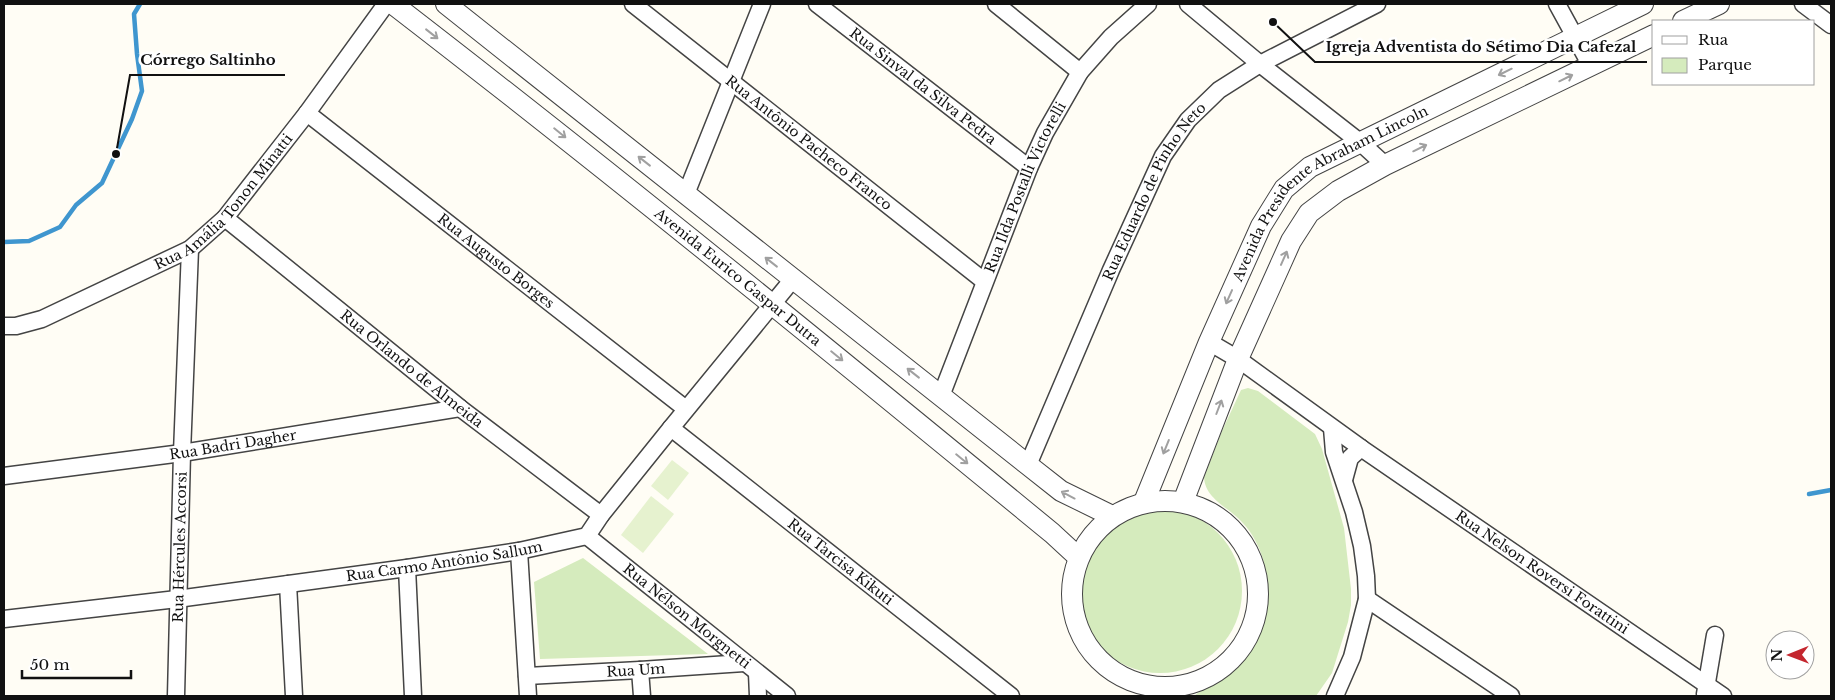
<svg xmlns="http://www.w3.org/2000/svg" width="1835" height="700" font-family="'Libre Baskerville',serif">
<rect width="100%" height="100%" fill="#fffdf5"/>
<g fill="#d5ebbd">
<path d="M1248,388L1258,391L1315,434L1322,449L1344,528L1351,589V605L1348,622L1332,673L1316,696H1194C1203,688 1216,684 1226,676C1233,671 1239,663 1245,657C1276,619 1275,554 1240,520C1226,506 1205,498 1204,477L1222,431L1241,390Z"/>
<circle cx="1160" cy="591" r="82"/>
<polygon points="583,558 708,654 540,659 534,582"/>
</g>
<g fill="#e6f2cf">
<polygon points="672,460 689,473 668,500 651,486"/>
<polygon points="651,496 674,514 643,553 621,535"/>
</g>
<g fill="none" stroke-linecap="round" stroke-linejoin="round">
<g stroke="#3f96cf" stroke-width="4.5">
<polyline points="4,242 29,241 60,227 76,205 102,183 132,119 142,91 137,54 134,14 140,4"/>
<polyline points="1809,494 1831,490"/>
</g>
<g stroke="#444" stroke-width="19">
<g id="minor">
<path id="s1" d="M633,4L984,281"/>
<path id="s2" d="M817,4L1029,168"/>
<polyline points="996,4 1080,72"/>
<polyline points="1188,4 1260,64 1361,143 1385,165"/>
<polyline points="1557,4 1591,66"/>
<polyline points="1803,4 1831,25"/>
<path id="s3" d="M307,113L686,409"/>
<polyline points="686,194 762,4"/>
<path id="s4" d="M225,218L460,408L601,515"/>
<path id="s5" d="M4,326H16L42,319L190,249L225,218L307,113L386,4"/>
<path id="s6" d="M1209,342L1238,359L1361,448L1723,696"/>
<path id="s7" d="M941,396L1029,168L1045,133L1080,72L1111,37L1148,4"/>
<path id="s8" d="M671,428L1011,696"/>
<polyline points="1332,428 1334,452 1354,512 1362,546 1366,576 1367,599 1352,657 1335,696"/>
<path id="s9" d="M1028,465L1111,270L1163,156L1188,120L1219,90L1260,64L1377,4"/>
<path id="s10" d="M4,476L182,453L460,408"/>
<polyline points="1344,480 1350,458 1361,448"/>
<path id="s11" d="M587,536L787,696"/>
<polyline points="519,551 528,696"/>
<polyline points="407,568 413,696"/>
<polyline points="288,584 294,696"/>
<polyline points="1367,599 1511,696"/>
<path id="s12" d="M4,619L177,599L407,568L519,551L587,536L601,515L671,428L793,279"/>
<polyline points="640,670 642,696"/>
<polyline points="757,673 758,696"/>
<path id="s13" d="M527,676L640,670L744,663"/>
<polyline points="1705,694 1715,635"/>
<path id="s14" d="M176,696L182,453L190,249"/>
</g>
</g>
<g stroke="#444" stroke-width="22">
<g id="tertiary">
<path id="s15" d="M393,4C616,176 834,354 1052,533L1078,557"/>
<polyline points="446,4 1028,465 1061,491 1112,516"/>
<polyline points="1683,21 1719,4"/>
<circle cx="1165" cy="594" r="93"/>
<path id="s16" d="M1144,502L1209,342L1261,226L1284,189L1310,167L1643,4"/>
<polyline points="1183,502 1238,359 1291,241 1309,213 1338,191 1385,165 1654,35"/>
</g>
</g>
<use href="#minor" stroke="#fff" stroke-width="16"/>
<use href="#tertiary" stroke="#fff" stroke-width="20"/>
</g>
<defs><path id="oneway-shaft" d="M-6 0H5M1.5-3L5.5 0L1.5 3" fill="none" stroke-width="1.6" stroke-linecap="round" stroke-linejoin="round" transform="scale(1.25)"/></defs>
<g stroke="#a0a0a0">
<use href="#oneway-shaft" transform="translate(432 34) rotate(38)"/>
<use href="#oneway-shaft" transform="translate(1505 72) rotate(154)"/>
<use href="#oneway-shaft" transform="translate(1566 78) rotate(-26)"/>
<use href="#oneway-shaft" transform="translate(560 133) rotate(39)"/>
<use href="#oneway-shaft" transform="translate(1420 148) rotate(-26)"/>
<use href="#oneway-shaft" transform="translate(644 161) rotate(-142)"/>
<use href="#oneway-shaft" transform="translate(1284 258) rotate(-66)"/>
<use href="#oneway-shaft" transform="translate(771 262) rotate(-142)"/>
<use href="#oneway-shaft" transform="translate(1229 297) rotate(114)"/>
<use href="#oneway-shaft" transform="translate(837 356) rotate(39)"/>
<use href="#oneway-shaft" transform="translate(913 373) rotate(-142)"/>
<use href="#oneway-shaft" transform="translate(1219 407) rotate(-69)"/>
<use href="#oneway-shaft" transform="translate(1166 447) rotate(112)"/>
<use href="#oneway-shaft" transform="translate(962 459) rotate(39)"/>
<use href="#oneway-shaft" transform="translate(1068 495) rotate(-152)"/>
</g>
<g text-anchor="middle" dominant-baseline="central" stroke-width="5" stroke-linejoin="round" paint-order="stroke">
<g font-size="14" fill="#111" stroke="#fff">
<text stroke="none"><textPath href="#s2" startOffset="134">Rua Sinval da Silva Pedra</textPath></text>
<text stroke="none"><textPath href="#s1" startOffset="224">Rua Antônio Pacheco Franco</textPath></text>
<text stroke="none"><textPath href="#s7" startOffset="225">Rua Ilda Postalli Victorelli</textPath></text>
<text stroke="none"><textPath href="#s9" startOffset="302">Rua Eduardo de Pinho Neto</textPath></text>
<text stroke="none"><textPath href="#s16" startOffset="374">Avenida Presidente Abraham Lincoln</textPath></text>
<text stroke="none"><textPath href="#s5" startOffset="259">Rua Amália Tonon Minatti</textPath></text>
<text stroke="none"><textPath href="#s3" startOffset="240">Rua Augusto Borges</textPath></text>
<text stroke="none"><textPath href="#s15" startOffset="440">Avenida Eurico Gaspar Dutra</textPath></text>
<text stroke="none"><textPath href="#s4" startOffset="240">Rua Orlando de Almeida</textPath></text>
<text stroke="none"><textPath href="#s10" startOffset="231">Rua Badri Dagher</textPath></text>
<text stroke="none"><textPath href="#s14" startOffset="149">Rua Hércules Accorsi</textPath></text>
<text stroke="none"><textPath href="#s12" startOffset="444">Rua Carmo Antônio Sallum</textPath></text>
<text stroke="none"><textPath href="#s8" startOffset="216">Rua Tarcisa Kikuti</textPath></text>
<text stroke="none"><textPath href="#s6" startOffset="405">Rua Nelson Roversi Forattini</textPath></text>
<text stroke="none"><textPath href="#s11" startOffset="128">Rua Nélson Morgnetti</textPath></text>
<text stroke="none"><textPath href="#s13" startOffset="109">Rua Um</textPath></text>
</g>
</g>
<path fill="none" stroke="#111" stroke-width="2" d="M1273 22L1315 62H1647M116 154L130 75H285"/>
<g fill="#111" stroke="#fff" stroke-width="2">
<circle cx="1273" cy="22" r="5"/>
<circle cx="116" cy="154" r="5"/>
</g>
<g font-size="15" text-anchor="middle" font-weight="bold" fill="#111" stroke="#fff" stroke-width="5" stroke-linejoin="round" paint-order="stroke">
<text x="1481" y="52">Igreja Adventista do Sétimo Dia Cafezal</text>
<text x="208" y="65">Córrego Saltinho</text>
</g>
<rect width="1835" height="700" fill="none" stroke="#111111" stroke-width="10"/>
<rect x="1652" y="20" width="162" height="65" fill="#ffffff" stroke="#a0a0a0"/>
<rect x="1662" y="36" width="25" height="8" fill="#ffffff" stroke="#a0a0a0"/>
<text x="1698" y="45" font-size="15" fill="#111111">Rua</text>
<rect x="1662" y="58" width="25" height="15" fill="#d5ebbd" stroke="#a0a0a0"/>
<text x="1698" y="70" font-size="15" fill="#111111">Parque</text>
<g transform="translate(1790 655) rotate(269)"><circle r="24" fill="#ffffff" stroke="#a0a0a0"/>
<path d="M0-4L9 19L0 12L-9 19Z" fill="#c4262e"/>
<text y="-8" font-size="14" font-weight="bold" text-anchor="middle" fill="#111111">N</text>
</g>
<path d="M22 670v8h109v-8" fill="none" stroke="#111111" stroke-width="2.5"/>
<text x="30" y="670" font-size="15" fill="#111111" stroke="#ffffff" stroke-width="4" paint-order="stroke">50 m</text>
</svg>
